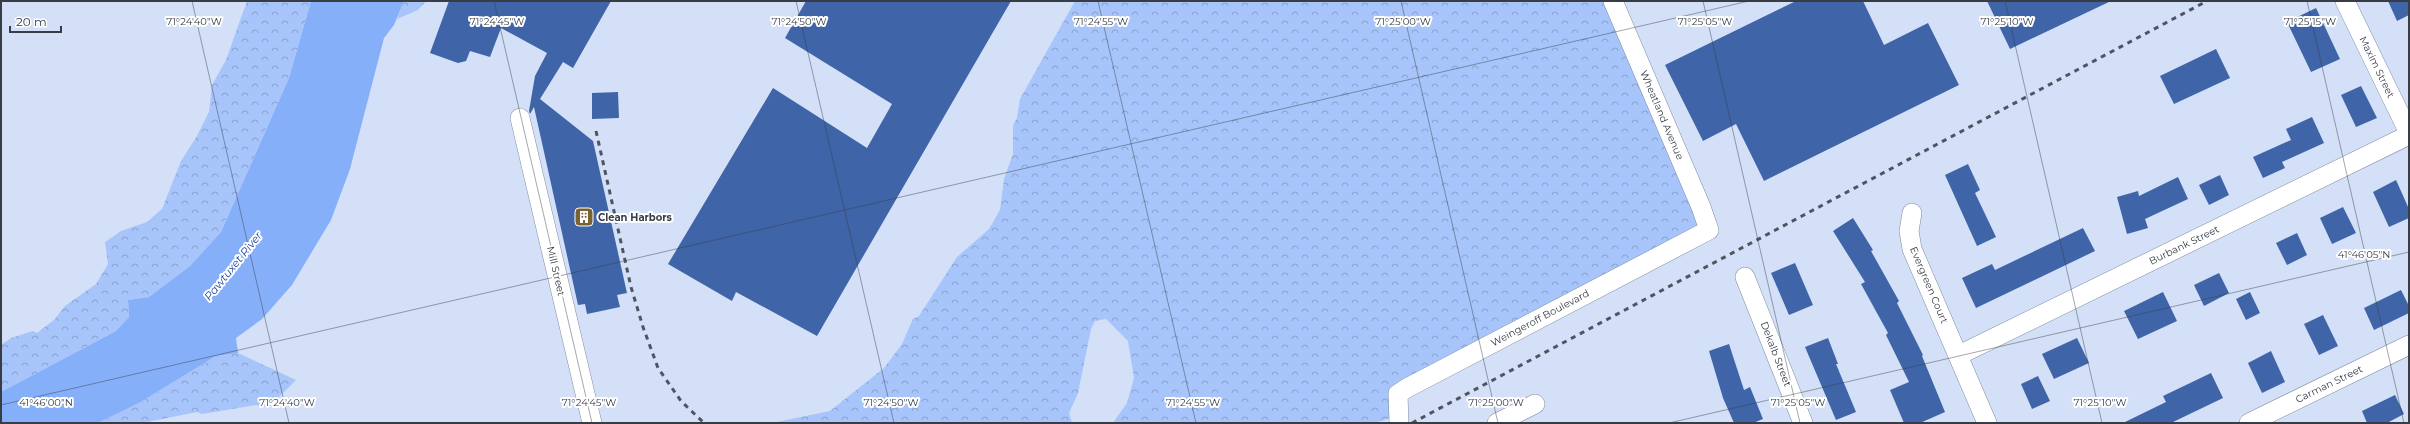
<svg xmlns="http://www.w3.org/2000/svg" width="2410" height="424" font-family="Montserrat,sans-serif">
<defs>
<pattern id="forest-crowns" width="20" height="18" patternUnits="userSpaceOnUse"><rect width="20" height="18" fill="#a7c5fb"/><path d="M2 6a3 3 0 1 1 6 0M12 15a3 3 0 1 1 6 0" fill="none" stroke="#89a1cd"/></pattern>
</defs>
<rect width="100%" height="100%" fill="#d3e0f7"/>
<g fill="url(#forest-crowns)">
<polygon points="247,1 311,1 289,78 221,232 190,266 149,297 128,300 129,317 116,331 1,392 1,345 11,338 33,331 37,333 54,320 65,306 96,284 108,264 105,242 121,231 147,222 162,209 181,161 197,136 209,112 212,85 226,60"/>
<polygon points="404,1 426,1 418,10 397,19"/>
<polygon points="1075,1 1612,1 1702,224 1404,382 1401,415 1374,423 1113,423 1127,403 1134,378 1128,341 1106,319 1095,321 1091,329 1078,393 1069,413 1072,423 772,423 830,411 884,368 902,344 913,319 919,316 957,257 989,229 1000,210 1004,179 1013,154 1013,125 1017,118 1020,99"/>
<polygon points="238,353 296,380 268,408 256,405 202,414 197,412 142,423 98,423 139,403 216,356"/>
</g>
<polygon fill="#86affa" points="311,1 404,1 394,25 384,38 350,169 331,220 292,285 262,319 236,338 238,353 216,356 139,403 98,423 1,423 1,392 116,331 129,317 128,300 149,297 190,266 221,232 289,78"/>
<g fill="#3f64a8">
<polygon points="449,1 611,1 573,68 563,62 540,99 593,141 627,293 617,295 620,307 587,314 585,304 578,305 534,107 530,114 529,111 535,76 547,53 501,28 490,57 470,51 466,61 458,63 430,53"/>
<polygon points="806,1 1011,1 817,336 736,292 732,301 668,264 773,88 867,148 892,104 785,38"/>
<polygon points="1796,1 1863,1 1884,45 1928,23 1959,85 1764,181 1736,124 1703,141 1665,65"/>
<polygon points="1987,1 2111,1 2010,49"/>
<polygon points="2388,1 2409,1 2409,15 2397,21"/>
<polygon points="2316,8 2340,59 2311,72 2287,22"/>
<polygon points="2216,49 2230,78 2174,104 2160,76"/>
<polygon points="2361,86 2377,118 2356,127 2341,95"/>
<polygon points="618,92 619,118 592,119 592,93"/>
<polygon points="2312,117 2324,143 2282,162 2285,168 2263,178 2253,157 2291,140 2286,129"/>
<polygon points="1968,164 1980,190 1975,193 1996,237 1977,246 1945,175"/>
<polygon points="2220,175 2229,195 2209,205 2199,185"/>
<polygon points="2178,177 2188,199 2145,219 2148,228 2127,234 2117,197 2138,191 2139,196"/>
<polygon points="2396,180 2409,209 2409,218 2389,227 2373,192"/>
<polygon points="2343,207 2356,233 2332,244 2320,218"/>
<polygon points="1853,218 1873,250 1871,251 1899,301 1897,303 1923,355 1922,356 1945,412 1920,423 1904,423 1890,390 1909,382 1886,335 1888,333 1861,284 1865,282 1833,231"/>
<polygon points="2083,228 2095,251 1976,308 1962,278 1992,264 1995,270"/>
<polygon points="2297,233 2307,255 2287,265 2276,243"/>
<polygon points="1795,263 1813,305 1789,315 1771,273"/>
<polygon points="2219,273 2229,293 2204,306 2194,285"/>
<polygon points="2401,290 2409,306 2409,313 2374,330 2364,308"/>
<polygon points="2163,292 2177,321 2138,339 2124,311"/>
<polygon points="2250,292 2260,313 2246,320 2236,299"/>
<polygon points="2323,315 2338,346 2319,355 2304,324"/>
<polygon points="1828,338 1838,364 1836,364 1856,412 1836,420 1805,347"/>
<polygon points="2077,338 2089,363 2054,379 2042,354"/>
<polygon points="1729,344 1744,390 1750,387 1763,419 1753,423 1734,423 1723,398 1709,351"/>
<polygon points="2271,351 2285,382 2262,393 2248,363"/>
<polygon points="2211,373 2223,398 2171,423 2123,423 2166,402 2163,396"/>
<polygon points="2038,376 2050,401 2032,409 2021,384"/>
<polygon points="2395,395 2404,414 2387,423 2367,423 2362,411"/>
</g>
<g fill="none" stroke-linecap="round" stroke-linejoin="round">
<g stroke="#808da2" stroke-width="20">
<g id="minor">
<polyline points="2345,1 2409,133"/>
<polyline points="520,118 592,423"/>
<polyline points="1912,213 1909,231 1912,249 1987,423"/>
<polyline points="1745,277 1803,423"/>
<polyline points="1959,355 2409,135"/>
<polyline points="1399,423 1398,394 1407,388 1709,230 1701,207 1613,1"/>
<polyline points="1497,423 1535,404"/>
<polyline points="2249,423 2409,345"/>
</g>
</g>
<use href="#minor" stroke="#fff" stroke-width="19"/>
<g stroke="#4f5560" stroke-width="3" stroke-dasharray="5 5" stroke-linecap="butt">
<polyline points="596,131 631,287 643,327 658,368 681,401 704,423"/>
<polyline points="1412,423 2207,1"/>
</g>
</g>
<path fill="none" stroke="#373c45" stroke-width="1" stroke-opacity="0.45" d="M192,1L289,423M494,1L592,423M796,1L894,423M1098,1L1196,423M1401,1L1498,423M1703,1L1800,423M2005,1L2102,423M2307,1L2404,423M1,405L1749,1M1669,423L2409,252"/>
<defs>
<g id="building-square" transform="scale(1)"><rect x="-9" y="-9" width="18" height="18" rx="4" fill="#7b6233" stroke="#fff"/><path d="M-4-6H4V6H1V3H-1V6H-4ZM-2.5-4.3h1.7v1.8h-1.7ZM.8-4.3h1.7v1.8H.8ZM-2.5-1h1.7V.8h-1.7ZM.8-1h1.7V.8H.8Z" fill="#fff"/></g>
</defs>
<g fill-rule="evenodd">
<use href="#building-square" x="584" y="217"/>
</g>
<g text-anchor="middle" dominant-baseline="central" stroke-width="4" stroke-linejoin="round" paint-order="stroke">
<g font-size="10" fill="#373c45" stroke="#fff">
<text transform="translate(2377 67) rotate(64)">Maxim Street</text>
<text transform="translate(1662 115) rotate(67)">Wheatland Avenue</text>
<text transform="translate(2184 245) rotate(-26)">Burbank Street</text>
<text transform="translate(556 271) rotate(77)">Mill Street</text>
<text transform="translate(1929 285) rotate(67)">Evergreen Court</text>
<text transform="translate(1540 318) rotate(-28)">Weingeroff Boulevard</text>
<text transform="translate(1776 354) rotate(69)">Dekalb Street</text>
<text transform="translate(2329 384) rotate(-26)">Carman Street</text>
</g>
<g font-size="10" font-weight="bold" fill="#373c45" stroke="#fff" text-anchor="start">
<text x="598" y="217">Clean Harbors</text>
</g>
<g font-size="11" font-style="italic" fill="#184499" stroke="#fff">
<text transform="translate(233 266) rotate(-51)">Pawtuxet River</text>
</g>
</g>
<g font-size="10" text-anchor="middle" fill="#373c45" stroke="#fff" stroke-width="4" stroke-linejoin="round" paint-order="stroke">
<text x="194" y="25">71°24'40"W</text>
<text x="497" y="25">71°24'45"W</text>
<text x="799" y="25">71°24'50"W</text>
<text x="1101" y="25">71°24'55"W</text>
<text x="1403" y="25">71°25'00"W</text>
<text x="1705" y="25">71°25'05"W</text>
<text x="2007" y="25">71°25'10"W</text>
<text x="2310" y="25">71°25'15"W</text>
<text x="2364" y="258">41°46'05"N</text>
<text x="46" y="406">41°46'00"N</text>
<text x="287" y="406">71°24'40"W</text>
<text x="589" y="406">71°24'45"W</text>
<text x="891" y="406">71°24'50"W</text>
<text x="1193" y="406">71°24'55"W</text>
<text x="1496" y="406">71°25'00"W</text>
<text x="1798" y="406">71°25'05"W</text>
<text x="2100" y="406">71°25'10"W</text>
</g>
<rect width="2410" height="424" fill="none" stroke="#373c45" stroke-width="4"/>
<path d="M10 26v6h51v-6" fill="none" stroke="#373c45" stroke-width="2"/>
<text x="16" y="26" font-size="12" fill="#373c45" stroke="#ffffff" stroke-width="3" paint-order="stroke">20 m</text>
</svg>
